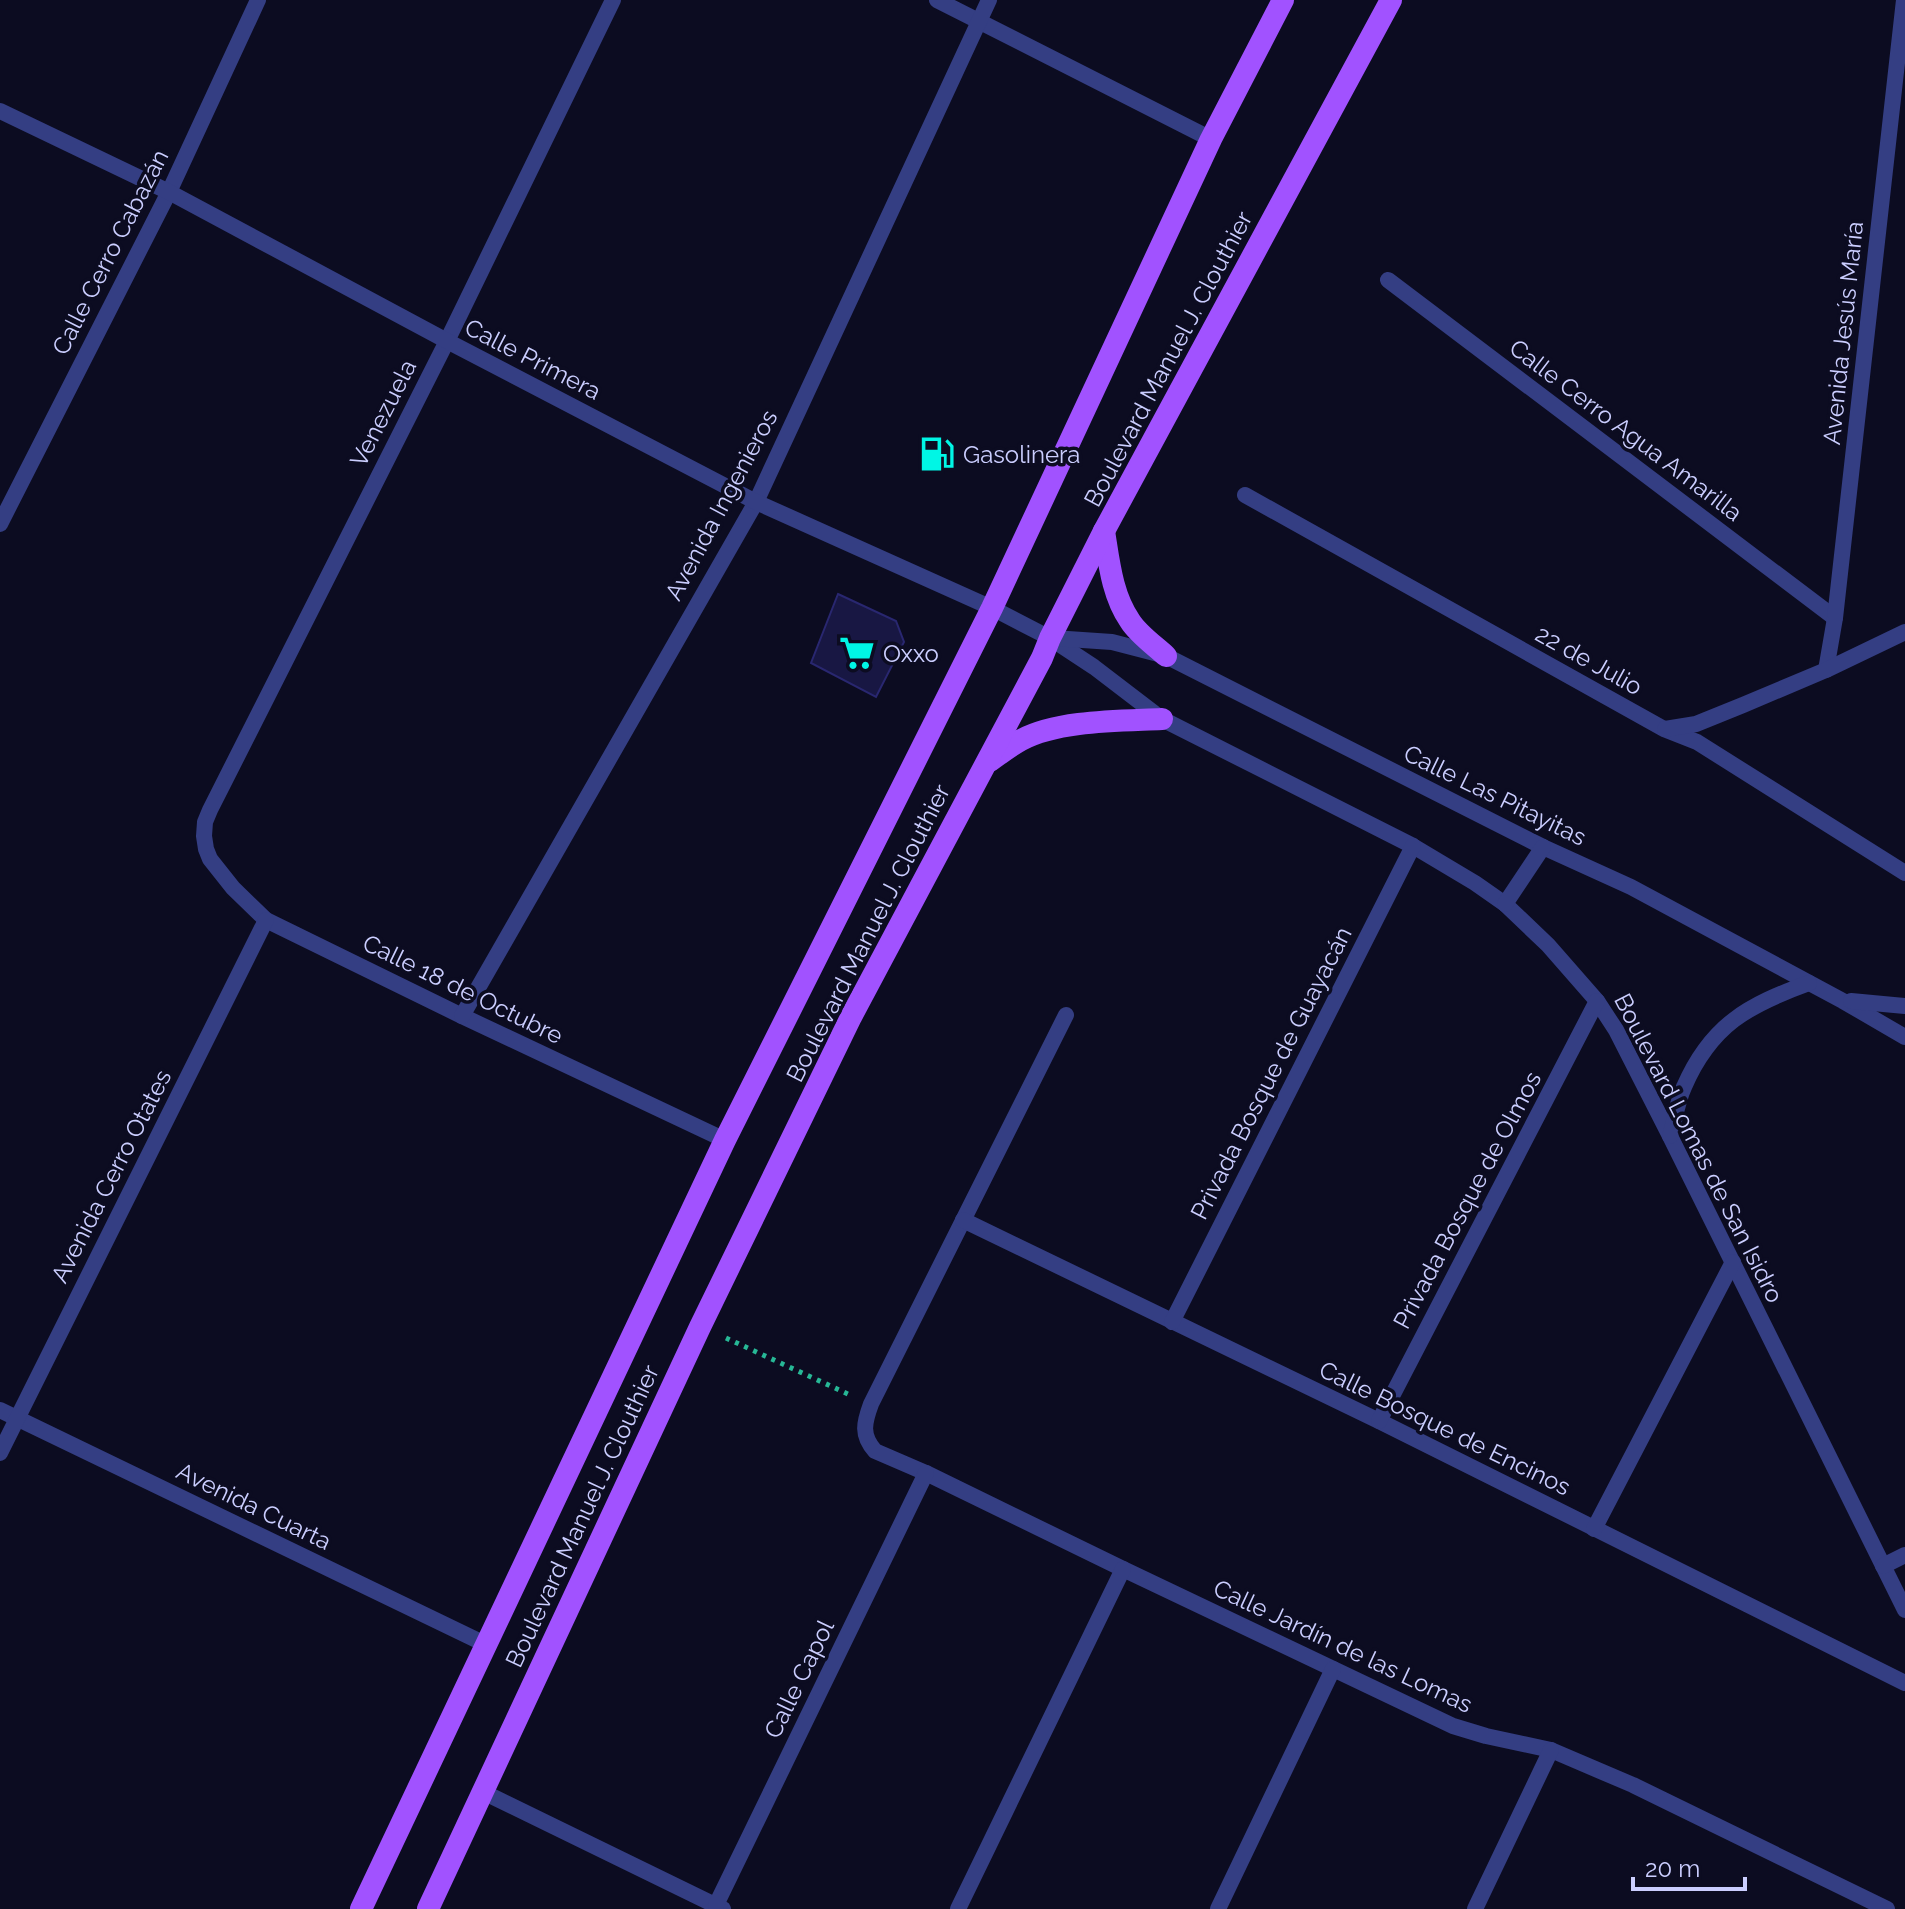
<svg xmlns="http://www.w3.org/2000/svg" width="1905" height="1909" font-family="Raleway,sans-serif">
<rect width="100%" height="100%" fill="#0c0c21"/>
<polygon fill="#181743" stroke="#292770" stroke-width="2" points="838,594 896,621 904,642 876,697 811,663"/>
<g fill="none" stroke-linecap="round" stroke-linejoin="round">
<polyline stroke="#27b896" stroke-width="5" stroke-dasharray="4 6" stroke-linecap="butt" points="726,1338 848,1394"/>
<g stroke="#343e83" stroke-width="16">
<polyline points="613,0 447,341 210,810 205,822 204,836 206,849 210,859 233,888 266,920 462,1016 725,1140"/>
<polyline points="937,0 1211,139"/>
<polyline points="1388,280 1835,618"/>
<polyline points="1245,495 1664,729 1697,742 1905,873"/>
<polyline points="0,524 169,192 258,0"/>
<polyline points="1050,638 1094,667 1162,719 1413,846 1475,883 1505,904 1548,945 1597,1001 1616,1030 1670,1136 1905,1610"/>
<polyline points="1053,638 1112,642 1166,656 1543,847 1631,887 1843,1001 1905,1037"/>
<polyline points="1826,670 1835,618 1904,0"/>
<polyline points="1665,729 1696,724 1743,705 1826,670 1905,632"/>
<polyline points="1505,904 1543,847"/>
<polyline points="1851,1001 1905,1006"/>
<path d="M1066,1015L871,1404C864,1423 861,1435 875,1451L926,1473L1123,1569L1453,1726L1486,1736L1551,1750L1633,1785L1887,1909"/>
<polyline points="462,1016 756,502 989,0"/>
<path d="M1670,1136C1675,1120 1677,1102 1684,1087C1711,1025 1748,1005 1809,983"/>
<polyline points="963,1220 1379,1421 1905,1683"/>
<polyline points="1172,1322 1413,846"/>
<polyline points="0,1410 487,1645"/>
<polyline points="1379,1421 1597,1001"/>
<polyline points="0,1453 266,920"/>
<polyline points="1594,1529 1733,1262"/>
<polyline points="1883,1566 1905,1555"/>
<polyline points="481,1791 723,1909"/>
<polyline points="716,1905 926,1473"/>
<polyline points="958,1909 1123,1569"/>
<polyline points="1218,1909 1333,1669"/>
<polyline points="1475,1909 1551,1750"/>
</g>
<polyline stroke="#343e83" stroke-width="16" points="0,111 169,192 447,341 756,502 992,608 1050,638"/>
<g stroke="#a152ff" stroke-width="22">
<path d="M1104,531C1109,562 1112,595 1130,621C1138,634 1154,645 1166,656"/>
<path d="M990,761C1000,754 1010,746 1021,740C1058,720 1120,721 1162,719"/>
<polyline points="361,1909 725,1140 992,608 1211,139 1283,0"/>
<polyline points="428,1909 700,1327 851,1017 1042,658 1050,638 1104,531 1391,0"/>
</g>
</g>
<defs>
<g id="fuel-bare" transform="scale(2.76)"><path d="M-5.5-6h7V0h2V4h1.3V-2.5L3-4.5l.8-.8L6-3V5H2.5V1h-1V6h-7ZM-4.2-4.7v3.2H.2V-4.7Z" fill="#00f6e5" stroke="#0c0c21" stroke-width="2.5" paint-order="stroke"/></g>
<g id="supermarket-bare" transform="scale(2.76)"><path d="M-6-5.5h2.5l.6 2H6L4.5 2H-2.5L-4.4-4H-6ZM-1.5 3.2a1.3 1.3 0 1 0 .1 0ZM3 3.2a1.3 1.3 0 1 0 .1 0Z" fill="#00f6e5" stroke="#0c0c21" stroke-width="2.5" paint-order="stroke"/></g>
</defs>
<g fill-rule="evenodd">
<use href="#fuel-bare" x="937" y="454"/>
<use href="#supermarket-bare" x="857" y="653"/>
</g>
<g text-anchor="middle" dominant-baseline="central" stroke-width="7" stroke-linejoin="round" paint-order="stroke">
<g font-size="24" fill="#cbceff" stroke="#0c0c21">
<text transform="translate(110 252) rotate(-63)">Calle Cerro Cabazán</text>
<text transform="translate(1843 333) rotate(-84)">Avenida Jesús María</text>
<text transform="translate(533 359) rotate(27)">Calle Primera</text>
<text transform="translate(1168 359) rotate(-62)">Boulevard Manuel J. Clouthier</text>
<text transform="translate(383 413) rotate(-63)">Venezuela</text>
<text transform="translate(1626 430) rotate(37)">Calle Cerro Agua Amarilla</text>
<text transform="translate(721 505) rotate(-62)">Avenida Ingenieros</text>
<text transform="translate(1589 660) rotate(29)">22 de Julio</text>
<text transform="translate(1495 795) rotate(26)">Calle Las Pitayitas</text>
<text transform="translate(868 933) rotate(-63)">Boulevard Manuel J. Clouthier</text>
<text transform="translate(463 989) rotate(26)">Calle 18 de Octubre</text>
<text transform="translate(1271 1073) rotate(-63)">Privada Bosque de Guayacán</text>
<text transform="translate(1699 1148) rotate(63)">Boulevard Lomas de San Isidro</text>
<text transform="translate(111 1176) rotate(-63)">Avenida Cerro Otates</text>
<text transform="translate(1467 1200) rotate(-62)">Privada Bosque de Olmos</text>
<text transform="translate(1445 1428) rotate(26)">Calle Bosque de Encinos</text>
<text transform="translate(254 1506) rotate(26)">Avenida Cuarta</text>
<text transform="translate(582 1516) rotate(-65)">Boulevard Manuel J. Clouthier</text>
<text transform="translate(1343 1646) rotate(25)">Calle Jardín de las Lomas</text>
<text transform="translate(799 1679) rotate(-64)">Calle Capol</text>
</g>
<g font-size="24" fill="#cbceff" stroke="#0c0c21" text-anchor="start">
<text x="963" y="454">Gasolinera</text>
<text x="883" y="653">Oxxo</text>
</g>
</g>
<path d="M1633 1877v12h112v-12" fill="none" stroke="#cbceff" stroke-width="4"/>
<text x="1645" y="1877" font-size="24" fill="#cbceff" stroke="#0c0c21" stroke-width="6" paint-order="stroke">20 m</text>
</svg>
